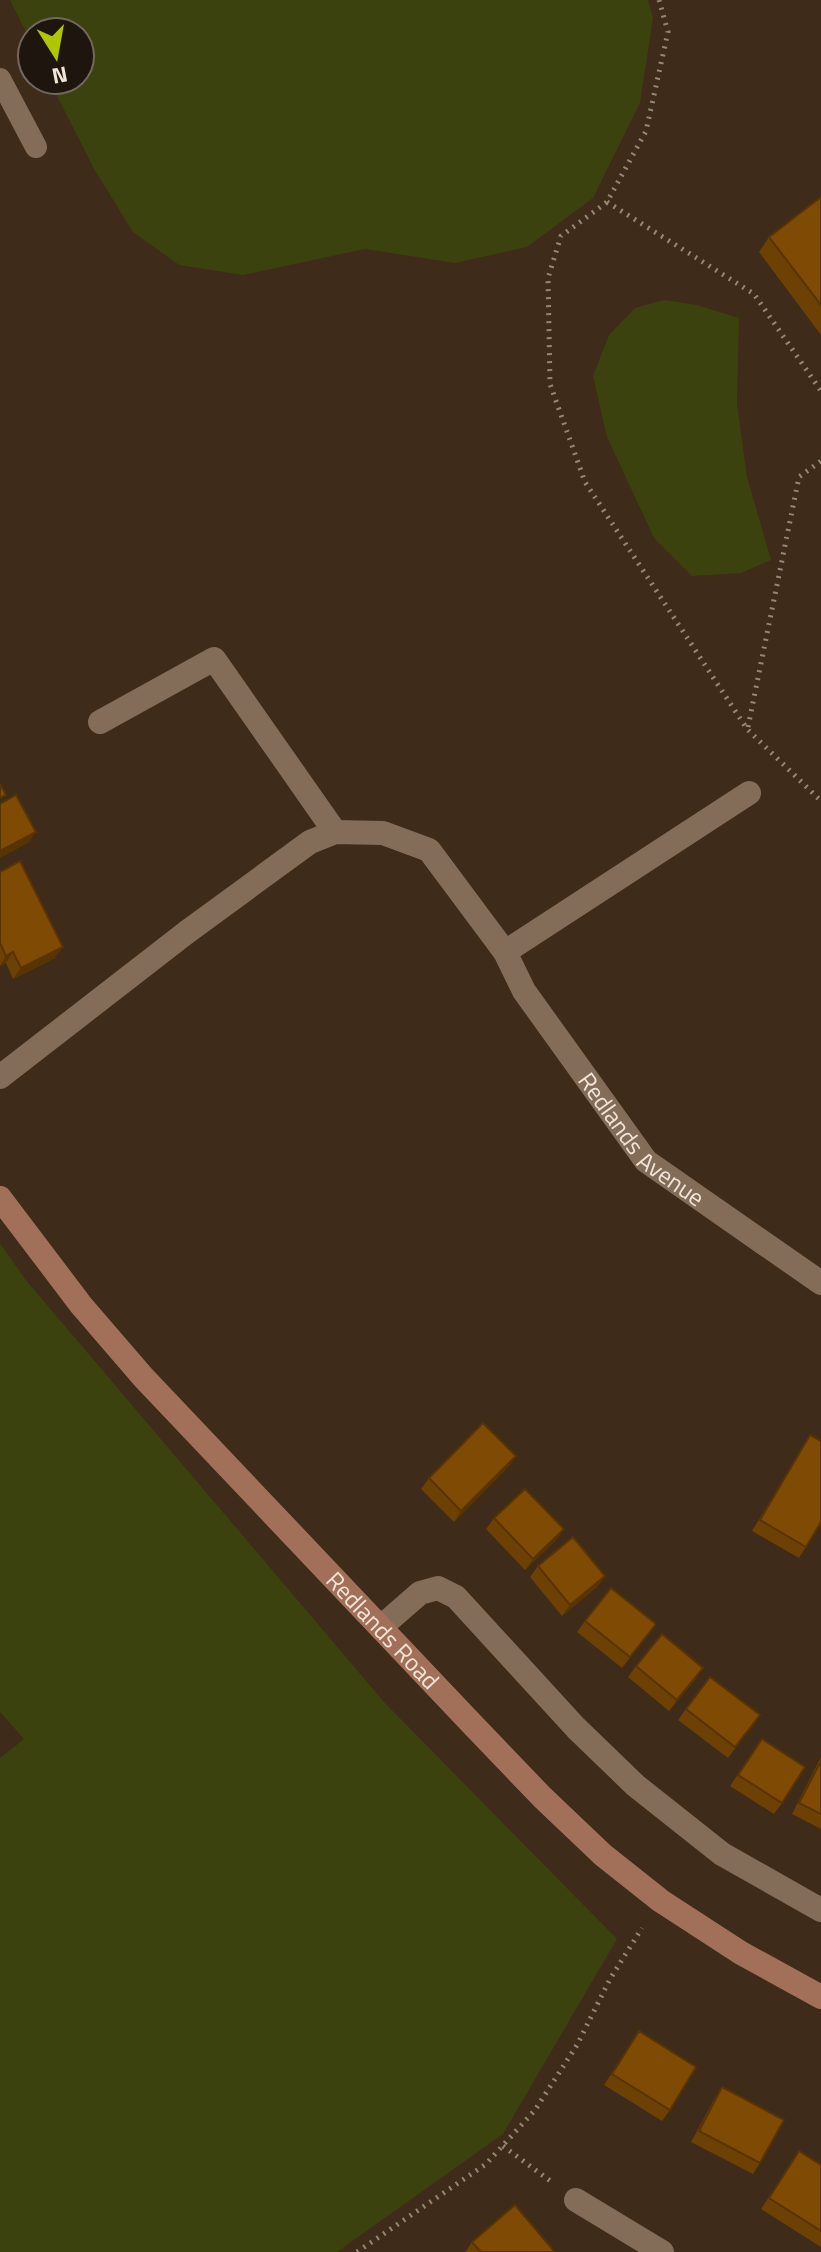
<svg xmlns="http://www.w3.org/2000/svg" width="821" height="2252" font-family="'Titillium Web',sans-serif">
<rect width="100%" height="100%" fill="#3e2b19"/>
<g fill="#3c420e">
<polygon points="10,0 648,0 653,18 640,103 593,198 527,247 455,263 365,249 243,275 179,265 133,232 94,169 49,80 80,80 80,32 32,32 32,44"/>
<polygon points="664,300 697,305 739,318 737,404 747,477 771,560 741,573 692,576 654,538 607,437 593,376 609,335 635,308"/>
<polygon points="0,1243 25,1279 384,1702 617,1939 503,2134 337,2252 0,2252 0,1758 24,1739 0,1712"/>
</g>
<g fill="none" stroke-linecap="round" stroke-linejoin="round">
<g stroke="#968677" stroke-width="5" stroke-dasharray="2 6" stroke-linecap="butt">
<polyline points="659,0 668,32 646,131 607,202 561,236 548,278 550,384 585,482 747,729 821,801"/>
<polyline points="607,202 754,294 821,391"/>
<polyline points="748,727 799,477 821,461"/>
<polyline points="503,2146 553,2183"/>
<polyline points="357,2252 486,2164 535,2110 577,2045 610,1979 642,1928"/>
</g>
<polyline stroke="#836d59" stroke-width="22" points="0,79 36,147"/>
<g stroke="#836d59" stroke-width="24">
<polyline points="100,722 214,659 335,832"/>
<polyline points="505,952 749,793"/>
<path id="s1" d="M0,1077L187,932L310,842L335,832L383,833L429,850L505,952L524,991L646,1161L821,1283"/>
<polyline points="381,1627 420,1593 438,1588 456,1597 576,1728 635,1785 722,1854 821,1910"/>
<polyline points="576,2200 662,2252"/>
</g>
<path stroke="#a27058" stroke-width="24" id="s2" d="M0,1198L81,1305L143,1377L472,1724L542,1797L603,1855L661,1901L741,1953L821,1997"/>
</g>
<g fill="#6d4003">
<polygon points="821,197 821,335 759,252 769,237"/>
<polygon points="0,872 55,958 13,979 6,963 0,966"/>
<polygon points="810,1435 806,1547 799,1558 752,1531"/>
<polygon points="516,1456 508,1467 454,1522 421,1489 429,1478"/>
<polygon points="494,1518 564,1529 556,1540 525,1570 486,1529"/>
<polygon points="538,1566 605,1576 597,1587 562,1616 530,1577"/>
<polygon points="585,1621 656,1624 622,1668 577,1632"/>
<polygon points="636,1666 703,1668 669,1711 628,1677"/>
<polygon points="686,1709 760,1715 728,1758 678,1720"/>
<polygon points="762,1739 782,1803 774,1814 730,1786"/>
<polygon points="821,1757 821,1829 792,1814"/>
<polygon points="639,2031 670,2110 662,2121 604,2085"/>
<polygon points="722,2087 760,2163 753,2174 691,2142 715,2098"/>
<polygon points="799,2151 821,2165 821,2247 761,2209"/>
<polygon points="472,2242 553,2252 465,2252"/>
</g>
<g fill="#593403">
<polygon points="36,832 28,843 0,858 0,851"/>
<polygon points="63,947 55,958 13,979 21,968"/>
<polygon points="13,952 6,963 0,966 6,956"/>
<polygon points="516,1456 508,1467 454,1522 461,1511"/>
<polygon points="564,1529 556,1540 525,1570 533,1559"/>
<polygon points="605,1576 597,1587 562,1616 570,1605"/>
<polygon points="703,1668 696,1679 669,1711 677,1700"/>
</g>
<g fill="#7f4a04" stroke="#593403" stroke-width="2">
<polygon points="821,197 821,305 769,237"/>
<polygon points="0,784 6,795 0,798"/>
<polygon points="16,795 36,832 0,851 0,804"/>
<polygon points="20,861 63,947 21,968 13,952 6,956 0,943 0,872"/>
<polygon points="483,1423 516,1456 461,1511 429,1478"/>
<polygon points="810,1435 821,1441 821,1522 806,1547 760,1520"/>
<polygon points="525,1489 564,1529 533,1559 494,1518"/>
<polygon points="573,1537 605,1576 570,1605 538,1566"/>
<polygon points="611,1588 656,1624 630,1657 585,1621"/>
<polygon points="662,1634 703,1668 677,1700 636,1666"/>
<polygon points="710,1677 760,1715 735,1747 686,1709"/>
<polygon points="762,1739 805,1767 782,1803 738,1775"/>
<polygon points="821,1761 821,1814 799,1803"/>
<polygon points="639,2031 696,2067 670,2110 612,2074"/>
<polygon points="722,2087 784,2120 760,2163 699,2131"/>
<polygon points="799,2151 821,2165 821,2231 769,2198"/>
<polygon points="515,2205 554,2251 553,2252 481,2252 472,2242"/>
</g>
<g text-anchor="middle" dominant-baseline="central" stroke-width="8" stroke-linejoin="round" paint-order="stroke">
<g font-size="24" fill="#f1e4d9" stroke="#1e160e">
<text stroke="none"><textPath href="#s1" startOffset="874">Redlands Avenue</textPath></text>
<text stroke="none"><textPath href="#s2" startOffset="578">Redlands Road</textPath></text>
</g>
</g>
<g transform="translate(56 56) rotate(169)"><circle r="38" fill="#1e160e" stroke="#72685f" stroke-width="2"/>
<path d="M0-6L14 30L0 20L-14 30Z" fill="#b0c503"/>
<text y="-12" font-size="22" font-weight="bold" text-anchor="middle" fill="#f1e4d9">N</text>
</g>
</svg>
